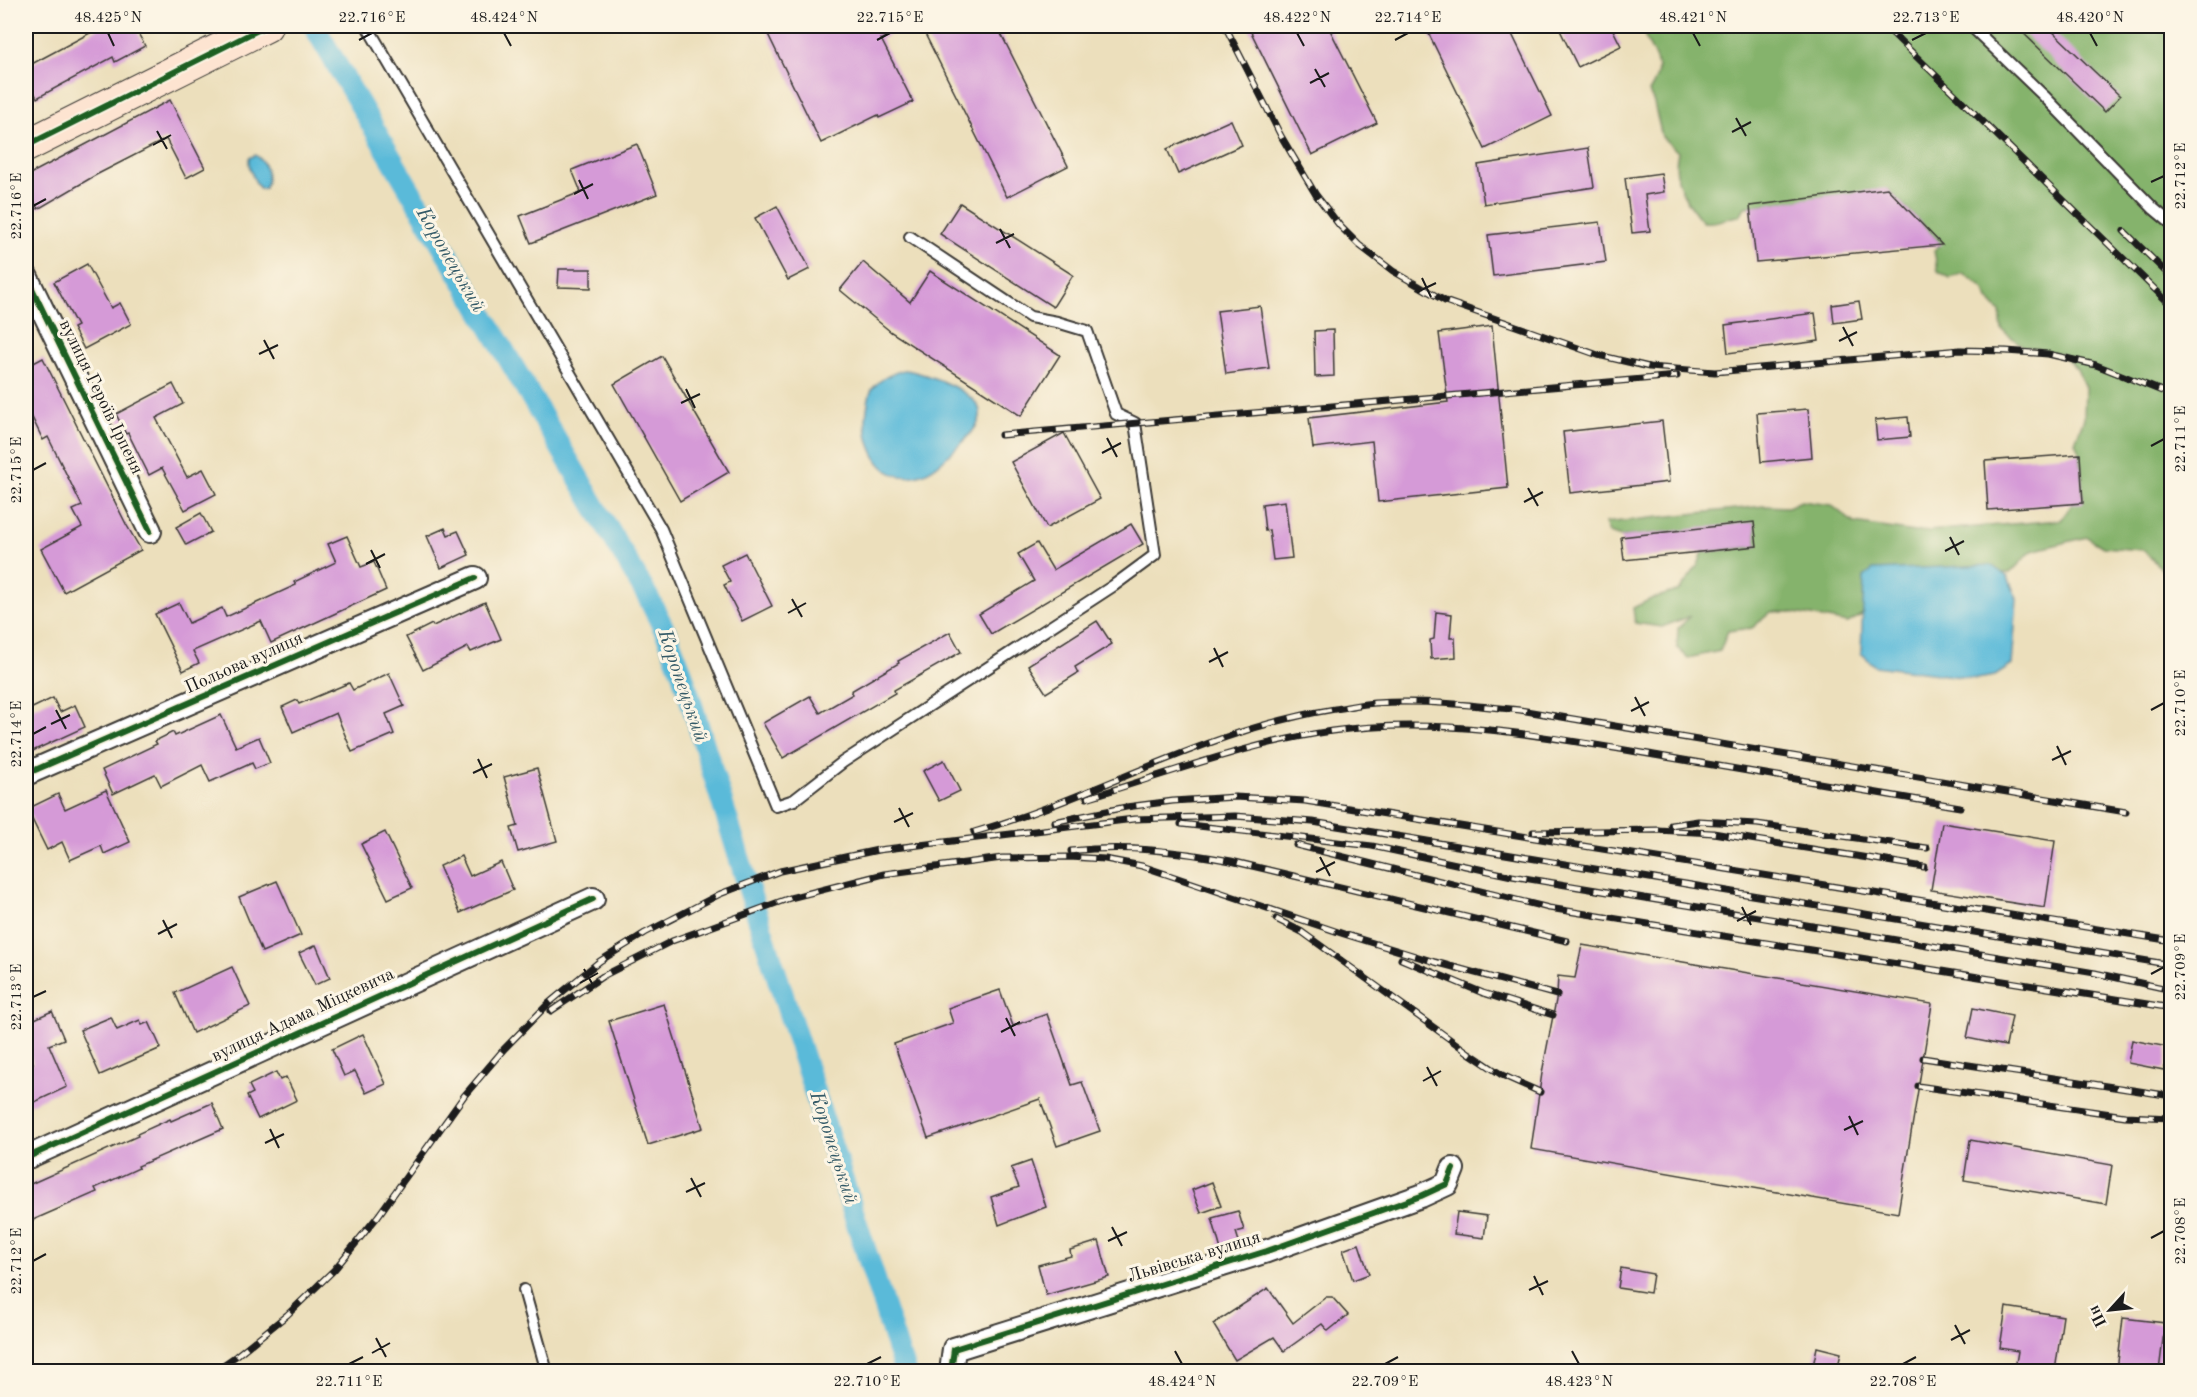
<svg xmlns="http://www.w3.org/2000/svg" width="2197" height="1397" font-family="'Old Standard TT',serif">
<rect width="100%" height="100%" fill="#fcf5e5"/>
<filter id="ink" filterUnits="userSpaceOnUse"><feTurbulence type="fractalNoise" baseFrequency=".0167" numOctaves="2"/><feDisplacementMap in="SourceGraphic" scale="12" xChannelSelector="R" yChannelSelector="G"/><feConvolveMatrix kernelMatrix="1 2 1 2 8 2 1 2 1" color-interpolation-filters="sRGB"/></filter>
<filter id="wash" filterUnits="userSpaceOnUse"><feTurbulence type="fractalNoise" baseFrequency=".008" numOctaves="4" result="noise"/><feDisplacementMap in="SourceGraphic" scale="24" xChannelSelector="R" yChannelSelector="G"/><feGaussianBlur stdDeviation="1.35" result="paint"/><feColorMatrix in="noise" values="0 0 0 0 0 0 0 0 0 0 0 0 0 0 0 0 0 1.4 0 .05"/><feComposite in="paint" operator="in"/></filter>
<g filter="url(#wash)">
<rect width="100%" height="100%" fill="#ecdfbc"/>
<path fill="#85b36c" stroke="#506844" stroke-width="1.5" d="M1650,26H2171V578L2143,550L2103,547L2087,537L2032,551L2010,573H2002L1991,565L1864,577L1863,614L1848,623L1790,612H1771L1752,628L1728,631L1720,651L1688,658L1677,648L1678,628L1691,616L1662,627L1635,623L1633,608L1651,599L1680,590L1698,565L1703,552L1757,546L1754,523L1621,537L1609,533L1605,523L1764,506L1788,507L1801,501L1831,505L1854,523L1915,532L2061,520L2073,503L2083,502L2080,454L2075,442L2084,418L2085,388L2077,369L2062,354L2023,346L2002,330L2000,312L1988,299L1983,288L1964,273L1950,278L1938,271L1934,251L1940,243L1888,189L1745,207L1740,216C1725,217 1718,224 1703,222C1686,202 1671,179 1678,152L1662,137L1654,103L1649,92C1665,67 1657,62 1645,37Z"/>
<g fill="#5abad9" stroke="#3b6b7a" stroke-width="1.5">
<path d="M255,155C266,161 270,177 265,188L260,189C254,180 248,169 249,158Z"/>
<path d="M904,370C923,372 985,393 980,417C977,430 964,440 955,449C944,460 930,474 914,476C877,482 862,439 867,409C868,403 869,393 873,388C881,378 892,373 904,370Z"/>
<polygon points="1991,565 2008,577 2017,599 2012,665 1995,676 1977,679 1875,666 1861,653 1864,577 1873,570"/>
</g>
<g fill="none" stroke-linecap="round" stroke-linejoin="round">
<polyline stroke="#5abad9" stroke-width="22" points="314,26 648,597 668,637 682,673 752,899 905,1372"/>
</g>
<g id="blocks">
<g fill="#d59ad7">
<polygon points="103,26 134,26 145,46 115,62 113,57 37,98 26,75 26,67"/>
<polygon points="764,26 907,26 881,39 913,102 879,118 878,115 821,143"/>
<polygon points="921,26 997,26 1068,166 1007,197"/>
<polygon points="1248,26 1328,26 1377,123 1312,155"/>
<polygon points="1425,26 1508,26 1552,116 1485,149"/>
<polygon points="1558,26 1611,26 1621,46 1578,67"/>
<polygon points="2016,26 2047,26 2120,96 2105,112"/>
<polygon points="170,100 205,168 186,178 166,139 96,175 38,209 26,185 26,176"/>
<polygon points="1231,120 1242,145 1178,174 1167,149"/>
<polygon points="637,144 657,194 531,243 520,216 581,192 572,170"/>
<polygon points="1588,148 1594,187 1484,204 1478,165"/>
<polygon points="1661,173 1664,192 1645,195 1650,231 1632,233 1625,178"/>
<polygon points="1887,188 1942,245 1756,262 1750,206"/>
<polygon points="960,203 1073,275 1053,307 940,234"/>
<polygon points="777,206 810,269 788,280 755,218"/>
<polygon points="1600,222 1606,262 1493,276 1488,235"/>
<polygon points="863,262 910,302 930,271 1060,355 1021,416 891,332 840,290"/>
<polygon points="87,264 111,308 120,303 131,324 84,349 73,328 77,326 54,282"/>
<polygon points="559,269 591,269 591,288 558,287"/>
<polygon points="1859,301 1862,319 1834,323 1832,305"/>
<polygon points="1260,306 1269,368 1226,374 1217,311"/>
<polygon points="1815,313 1819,341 1728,353 1725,325"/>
<polygon points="1492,326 1508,488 1378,502 1372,441 1313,448 1309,418 1448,402 1439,333"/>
<polygon points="1333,330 1334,376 1315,377 1314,331"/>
<polygon points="662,356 729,472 680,501 614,384"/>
<polygon points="43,358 126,524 141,550 64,592 41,549 82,527 73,510 82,506 48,437 43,440 26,405 26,367"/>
<polygon points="173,384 183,404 156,418 187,477 203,469 216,494 185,510 162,468 149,475 128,433 126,434 116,414"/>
<polygon points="1808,409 1812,457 1761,462 1757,413"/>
<polygon points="1908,417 1910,437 1877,440 1875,420"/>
<polygon points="1662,421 1669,482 1570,493 1563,432"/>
<polygon points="1064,433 1100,499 1047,528 1011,462"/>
<polygon points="2080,454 2083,503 1988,510 1985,461"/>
<polygon points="1285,501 1292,558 1273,560 1269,530 1265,531 1262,504"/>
<polygon points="201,513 211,532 186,545 176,527"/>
<polygon points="1754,522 1757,546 1624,560 1621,537"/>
<polygon points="1131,524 1143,544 991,634 979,614 1034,581 1018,554 1037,543 1053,570"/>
<polygon points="445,528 448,535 458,531 469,555 441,568 427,536"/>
<polygon points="347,536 361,567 374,562 386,590 271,643 261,621 193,651 199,663 183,671 155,614 179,603 189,623 222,608 226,617 296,585 294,582 336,562 328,544"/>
<polygon points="745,553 772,606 742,621 724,585 730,582 721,565"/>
<polygon points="485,602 501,639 471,652 468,647 423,670 406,637 432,624 433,626"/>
<polygon points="1436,612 1452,614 1450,638 1455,638 1456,657 1431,659 1430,640 1434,639"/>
<polygon points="1097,621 1112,644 1075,667 1078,673 1046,693 1028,665"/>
<polygon points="950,632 961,652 894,690 895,693 783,758 763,723 810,696 820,713 853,694 851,691 899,663 898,661"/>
<polygon points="389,673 404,706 386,714 394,734 352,752 336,713 293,732 282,707 297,700 299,704 349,683 353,690"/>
<polygon points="53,698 60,712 75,705 85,727 26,754 26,711"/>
<polygon points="221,715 236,747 259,737 270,763 255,769 252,763 210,782 202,765 161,786 155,774 113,794 102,770 157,744 155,741 173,732 175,736"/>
<polygon points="944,760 960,791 939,801 923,771"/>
<polygon points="537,768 557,841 518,852 511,828 518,826 504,777"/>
<polygon points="106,790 130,842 104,854 101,846 70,860 62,842 47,850 27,809 58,794 65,809"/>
<polygon points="1942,823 2055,841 2045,908 1931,890"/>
<polygon points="385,832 412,888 388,899 361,844"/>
<polygon points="461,856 470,876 501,862 513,890 460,913 439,866"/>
<polygon points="277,881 301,935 262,952 239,897"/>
<polygon points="316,945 330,978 315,985 299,953"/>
<polygon points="1582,945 1932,1004 1898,1213 1531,1149 1542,1073 1557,995 1558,976 1575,978"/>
<polygon points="232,967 250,1006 193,1033 175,993"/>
<polygon points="1000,990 1013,1026 1047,1014 1072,1085 1082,1082 1100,1131 1057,1146 1040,1099 928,1138 894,1044 953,1023 948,1008"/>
<polygon points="664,1004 703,1128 648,1145 609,1021"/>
<polygon points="1973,1008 2012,1016 2006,1046 1967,1038"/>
<polygon points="52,1011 64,1039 49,1045 67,1087 26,1106 26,1066 33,1063 26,1045 26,1023"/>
<polygon points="111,1017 117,1030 140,1020 142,1025 149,1022 161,1048 100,1075 80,1030"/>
<polygon points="363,1034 386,1084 366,1093 355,1071 344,1076 332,1049"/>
<polygon points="2132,1040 2168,1047 2164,1070 2128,1063"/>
<polygon points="276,1072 280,1080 286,1077 297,1100 258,1119 247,1096 253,1093 249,1085"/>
<polygon points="212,1103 223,1129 138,1166 139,1168 95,1188 97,1192 26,1223 26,1186 138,1136 137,1134 170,1119 171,1121"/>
<polygon points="1970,1140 2112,1165 2106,1204 1964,1180"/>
<polygon points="1031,1161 1046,1207 999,1225 991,1197 1019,1187 1011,1168"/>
<polygon points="1212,1182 1221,1206 1201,1213 1192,1190"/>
<polygon points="1238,1211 1244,1230 1236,1232 1240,1245 1221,1250 1212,1218"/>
<polygon points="1457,1212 1487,1216 1484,1238 1454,1234"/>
<polygon points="1099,1241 1109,1277 1046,1295 1038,1265 1071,1256 1070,1250"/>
<polygon points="1359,1244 1369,1274 1353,1280 1343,1250"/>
<polygon points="1621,1268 1653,1274 1650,1293 1618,1288"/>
<polygon points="1268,1288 1293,1323 1326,1297 1332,1297 1348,1315 1328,1331 1322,1324 1284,1351 1274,1337 1235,1360 1213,1324"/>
<polygon points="2006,1307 2063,1316 2055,1371 2015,1369 2018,1351 2000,1348"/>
<polygon points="2123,1318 2165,1323 2159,1371 2117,1371"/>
<polygon points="1817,1347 1841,1353 1837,1371 1812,1371"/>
</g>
</g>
</g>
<g filter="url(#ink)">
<use href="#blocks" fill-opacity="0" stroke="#3b3934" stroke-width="1.5"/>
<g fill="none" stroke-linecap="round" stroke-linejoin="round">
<g stroke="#3b3934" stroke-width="14">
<g id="lane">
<polyline points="367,26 661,529 776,806 794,800 843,762 1113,586 1155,555 1135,423 1116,414 1087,331 1057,322 1030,317 910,237"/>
<polyline points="1971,26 2044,96 2154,209 2172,224"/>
<polyline points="524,1290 547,1372"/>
</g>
</g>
<g stroke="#3b3934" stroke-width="26">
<g id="street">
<polyline points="26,276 150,531"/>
<polyline points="26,774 475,578"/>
<polyline points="26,1158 593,899"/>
<polyline points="951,1372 954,1349 1267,1251 1421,1196 1447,1184 1453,1169"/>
</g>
</g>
<g stroke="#3b3934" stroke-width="34">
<polyline id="secondary" points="26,146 266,26"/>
</g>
<use href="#lane" stroke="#fff" stroke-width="10"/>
<use href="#street" stroke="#fff" stroke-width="22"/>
<use href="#secondary" stroke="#fde4d1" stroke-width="32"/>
<g stroke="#1c1c1c" stroke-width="7">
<g id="rail">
<polyline points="1225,26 1281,136 1316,195 1340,226 1359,245 1393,271 1445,301 1598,355 1649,367 1715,372 1960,350 2006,351 2048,354 2096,365 2172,395"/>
<polyline points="1885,26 2172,306"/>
<polyline points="2124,231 2172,278"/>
<polyline points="1001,435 1677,376"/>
<path d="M1087,798C1167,774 1248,743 1332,731C1442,716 1552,737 1660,756C1760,773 1860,790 1960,807"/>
<polyline points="1054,822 1126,807 1173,801 1235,797 1305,801 2172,941"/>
<polyline points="1181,824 1372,846 1512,876 2095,973 2172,990"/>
<polyline points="1671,825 1698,821 1757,824 1927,848"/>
<path d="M974,832C1096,797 1208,729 1335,709C1348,707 1362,704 1375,703C1424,700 1472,705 1520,710L2126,812"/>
<polyline points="1533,832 1657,830 1713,833 1924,867"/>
<polyline points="1296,845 1549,908 2172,1008"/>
<path d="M1071,851C1126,845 1177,851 1231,861L1567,941"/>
<polyline points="1276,919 1302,932 1469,1053 1502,1075 1540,1092"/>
<polyline points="1401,959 1483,993 1553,1015"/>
<polyline points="551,1011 603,976 672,941 790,898 884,874 1002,858 1069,857 1105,859 1142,866 1344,934 1435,962 1557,995"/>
<polyline points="1923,1058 2172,1096"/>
<polyline points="1918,1086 2125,1116 2172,1118"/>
<polyline points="213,1372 236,1356 287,1315 334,1270 378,1216 464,1096 504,1049 549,1003 600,961 645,933 720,894 780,871 878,850 1134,819 1235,816 1313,822 2172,965"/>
</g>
</g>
<use href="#rail" stroke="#fcf5e5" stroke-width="4.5" stroke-dasharray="14" stroke-linecap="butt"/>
<g stroke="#fcf5e5" stroke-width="10">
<g id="cycleway">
<polyline points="26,146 266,26"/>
<polyline points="26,276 150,531"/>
<polyline points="26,774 475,578"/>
<polyline points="26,1158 593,899"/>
<polyline points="951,1372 954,1349 1267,1251 1421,1196 1447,1184 1453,1169"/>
</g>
</g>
<use href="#cycleway" stroke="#1b5e20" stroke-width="6"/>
</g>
</g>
<path fill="none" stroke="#1c1c1c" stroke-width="2" d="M108,33L114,46M504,33L511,46M1297,33L1304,46M1693,33L1700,46M2090,33L2097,46M359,40L372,33M877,40L890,33M1395,40L1408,33M1912,40L1926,33M1315,69L1325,87M1310,83L1329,73M1736,118L1746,136M157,131L167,149M1732,132L1751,122M153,145L171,135M579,180L588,199M2151,182L2164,176M574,194L593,184M33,206L46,199M1000,229L1010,248M996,243L1014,234M1422,278L1431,297M1417,292L1436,283M1843,327L1853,346M264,340L274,359M1839,341L1857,332M259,354L278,345M686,389L695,408M681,403L700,394M1107,438L1117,457M2151,446L2164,439M1102,453L1121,443M33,470L46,463M1528,488L1538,506M1524,502L1543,492M1950,537L1959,555M371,550L380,568M1945,551L1964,541M366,564L385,554M792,599L802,617M788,613L806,603M1214,648L1223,667M1209,662L1228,652M1635,697L1645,716M56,710L66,729M2151,710L2164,703M1631,711L1649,702M51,724L70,715M33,734L46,727M2057,746L2066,765M478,759L487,778M2052,760L2071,751M473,773L492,764M899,808L909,827M894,822L913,813M1320,857L1330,876M1316,872L1335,862M1742,907L1751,925M163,920L172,938M1737,921L1756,911M158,934L177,924M584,969L594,987M2151,974L2164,967M580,983L598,973M33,997L46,991M1006,1018L1015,1036M1001,1032L1020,1022M1427,1067L1437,1086M1423,1081L1441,1071M1849,1116L1858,1135M270,1129L279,1148M1844,1130L1863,1121M265,1143L284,1134M691,1178L701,1197M686,1192L705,1183M1112,1227L1122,1246M2151,1238L2164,1231M1108,1241L1127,1232M33,1261L46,1254M1534,1276L1543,1295M1529,1290L1548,1281M1955,1325L1965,1344M376,1338L386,1357M1951,1340L1970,1330M1175,1351L1182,1364M1572,1351L1579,1364M372,1353L390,1343M349,1364L363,1357M867,1364L881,1357M1385,1364L1398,1357M1903,1364L1916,1357"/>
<g text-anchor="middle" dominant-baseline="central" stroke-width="6" stroke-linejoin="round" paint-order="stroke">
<g font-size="18" fill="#1c1c1c" stroke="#fcf5e5">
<text transform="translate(101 397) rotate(64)">вулиця Героїв Ірпеня</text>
<text transform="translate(244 663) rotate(-24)">Польова вулиця</text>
<text transform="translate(303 1015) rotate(-25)">вулиця Адама Міцкевича</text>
<text transform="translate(1194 1257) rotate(-17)">Львівська вулиця</text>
</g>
<g font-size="20" font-style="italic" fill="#355b68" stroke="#fcf5e5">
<text transform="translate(450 260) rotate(60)">Коропецький</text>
<text transform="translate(682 686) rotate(71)">Коропецький</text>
<text transform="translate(833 1148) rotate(72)">Коропецький</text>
</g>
</g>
<rect width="2197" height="1397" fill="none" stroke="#fcf5e5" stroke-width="66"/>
<g transform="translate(2110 1310) rotate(243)" stroke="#fcf5e5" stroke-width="4.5" paint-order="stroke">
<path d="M0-4.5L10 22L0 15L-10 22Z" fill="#1c1c1c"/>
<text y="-9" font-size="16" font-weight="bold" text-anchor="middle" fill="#1c1c1c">Пн</text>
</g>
<rect x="33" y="33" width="2131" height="1331" fill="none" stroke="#1c1c1c" stroke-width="2"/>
<g font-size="15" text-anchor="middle" fill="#1c1c1c">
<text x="108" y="22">48.425°N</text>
<text x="372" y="22">22.716°E</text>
<text x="504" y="22">48.424°N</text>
<text x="890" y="22">22.715°E</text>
<text x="1297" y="22">48.422°N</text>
<text x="1408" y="22">22.714°E</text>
<text x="1693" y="22">48.421°N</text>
<text x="1926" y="22">22.713°E</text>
<text x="2090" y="22">48.420°N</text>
<text transform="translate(2180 176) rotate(-90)" y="5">22.712°E</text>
<text transform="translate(16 206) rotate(-90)" y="5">22.716°E</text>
<text transform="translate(2180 439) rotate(-90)" y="5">22.711°E</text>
<text transform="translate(16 470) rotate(-90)" y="5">22.715°E</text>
<text transform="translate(2180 703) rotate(-90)" y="5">22.710°E</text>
<text transform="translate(16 734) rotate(-90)" y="5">22.714°E</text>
<text transform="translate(2180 967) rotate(-90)" y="5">22.709°E</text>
<text transform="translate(16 997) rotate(-90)" y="5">22.713°E</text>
<text transform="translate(2180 1231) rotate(-90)" y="5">22.708°E</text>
<text transform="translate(16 1261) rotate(-90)" y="5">22.712°E</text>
<text x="349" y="1386">22.711°E</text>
<text x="867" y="1386">22.710°E</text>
<text x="1182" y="1386">48.424°N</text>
<text x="1385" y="1386">22.709°E</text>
<text x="1579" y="1386">48.423°N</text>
<text x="1903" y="1386">22.708°E</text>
</g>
</svg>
